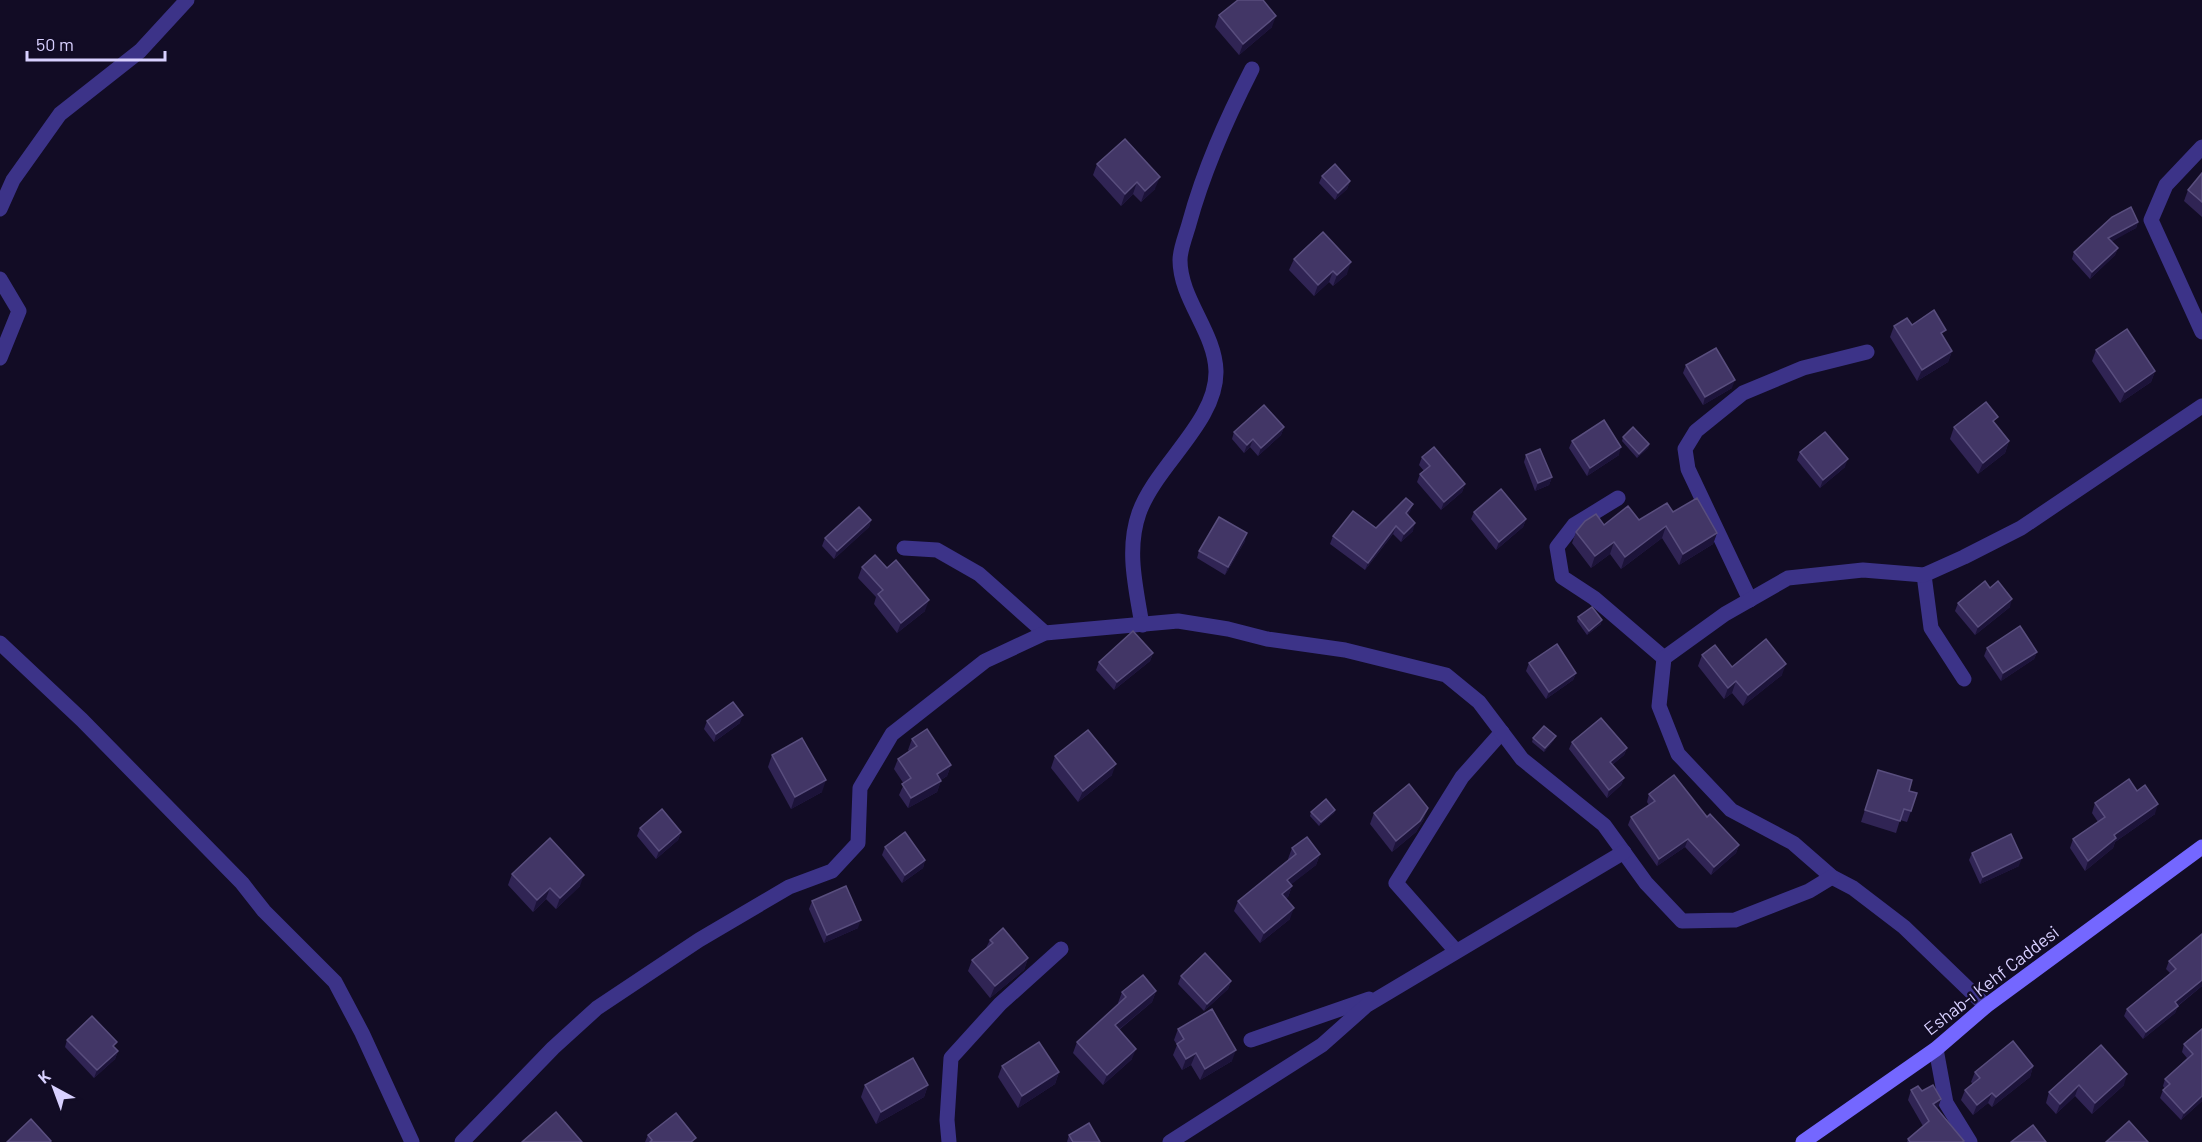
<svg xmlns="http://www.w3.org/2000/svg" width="2202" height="1142" font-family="Barlow,sans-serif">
<rect width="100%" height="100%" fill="#120c25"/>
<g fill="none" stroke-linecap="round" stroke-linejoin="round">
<g stroke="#3c3388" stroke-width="15">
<polyline points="2202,147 2166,185 2151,220 2202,332"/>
<polyline points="0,209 13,180 60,114 140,51 187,0"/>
<polyline points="0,279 19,311 0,358"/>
<polyline points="1618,498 1574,525 1557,547 1562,577 1594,598 1664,658"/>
<polyline points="904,548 937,550 979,574 1045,633"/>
<polyline points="1924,575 1931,628 1964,679"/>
<polyline points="1750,600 1688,469 1685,449 1696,431 1743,393 1803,368 1867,352"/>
<path d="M1142,625C1136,588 1126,550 1139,513C1156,465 1217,422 1216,371C1215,332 1180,299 1180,260C1180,249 1186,235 1189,224C1204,169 1226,120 1252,69"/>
<polyline points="0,643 82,720 242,883 264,911 335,982 362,1033 412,1142"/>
<polyline points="1456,951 1396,883 1462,777 1502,732"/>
<polyline points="1986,1006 1904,927 1853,888 1832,877 1793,843 1731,810 1678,754 1659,706 1664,658 1725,614 1788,578 1863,570 1924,575 1964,557 2021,528 2202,406"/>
<polyline points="1251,1040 1369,999"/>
<polyline points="1936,1049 1946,1103 1970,1142"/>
<polyline points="462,1142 553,1048 597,1008 699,940 789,887 832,871 858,843 860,788 892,734 985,661 1045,633 1178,621 1228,629 1267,639 1345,650 1446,675 1479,702 1522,759 1604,825 1646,883 1682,921 1735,920 1809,891 1832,877"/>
<polyline points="949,1142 947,1120 951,1058 1000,1004 1061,949"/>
<polyline points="1170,1142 1322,1045 1367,1005 1624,852"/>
</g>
<polyline stroke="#7467ff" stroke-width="15" points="1803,1142 1936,1049 1986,1006 2202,847"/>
</g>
<g fill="#302454">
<polygon points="1219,15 1272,27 1239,55 1215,27"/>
<polygon points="1097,164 1155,189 1141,202 1133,194 1121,206 1093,175"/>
<polygon points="2202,173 2202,217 2184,201 2188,190"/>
<polygon points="1322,176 1350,181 1347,189 1335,200 1319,183"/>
<polygon points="2138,222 2136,228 2111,241 2118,248 2115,255 2090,279 2072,259 2074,252"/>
<polygon points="1294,259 1347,274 1333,286 1329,282 1314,296 1289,270"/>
<polygon points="1912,325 1943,338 1952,351 1948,362 1917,381 1890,337 1894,326"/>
<polygon points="2096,350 2155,371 2151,382 2120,403 2092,361"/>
<polygon points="1686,365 1732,388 1703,405 1683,373"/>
<polygon points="1995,424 2009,441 2005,453 1978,474 1950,439 1954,427"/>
<polygon points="1284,427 1281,435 1258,456 1250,447 1244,453 1232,439 1234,432"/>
<polygon points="1623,437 1649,444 1648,448 1637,458 1622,441"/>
<polygon points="1572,441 1619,455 1587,476 1569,448"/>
<polygon points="1800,452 1845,467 1820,488 1797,460"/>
<polygon points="1526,455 1552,477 1549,485 1535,491 1524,462"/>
<polygon points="1422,457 1465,484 1462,492 1441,510 1417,482 1420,474 1424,471 1419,465"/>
<polygon points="1410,512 1408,515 1413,531 1401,542 1393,534 1365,570 1330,544 1333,536 1376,528"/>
<polygon points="1474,512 1526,519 1523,527 1496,550 1471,519"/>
<polygon points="1673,512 1717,533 1713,544 1679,565 1662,538 1621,569 1610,554 1591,568 1572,543 1576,532 1604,525 1639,520"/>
<polygon points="871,520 869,527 834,559 822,546 825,538"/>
<polygon points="1245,541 1225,575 1197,558 1199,551"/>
<polygon points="862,567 925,611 897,633 874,604 876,597 858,578"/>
<polygon points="1990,588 2010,607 1975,635 1955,611 1958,603"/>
<polygon points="1578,617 1601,624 1587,635 1577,621"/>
<polygon points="1987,648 2037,652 2034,659 2001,681 1984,656"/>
<polygon points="1153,653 1150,661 1114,690 1096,670 1099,662"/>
<polygon points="1702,655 1732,667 1782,675 1743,706 1732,693 1724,699 1698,666"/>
<polygon points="1529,663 1576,673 1573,680 1546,699 1526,671"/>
<polygon points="707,721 740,723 714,742 704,729"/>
<polygon points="1533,738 1554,740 1544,752 1532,742"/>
<polygon points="912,739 951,765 947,776 941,780 937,792 908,808 899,795 904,784 894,769 898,759 909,751 908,750"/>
<polygon points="1572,742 1627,748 1624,755 1612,765 1624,778 1621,785 1607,798 1569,749"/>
<polygon points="772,755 822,792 791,809 768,767"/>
<polygon points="1055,756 1112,775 1078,802 1051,768"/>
<polygon points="1878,770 1909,791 1911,811 1907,822 1900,820 1896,833 1861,822"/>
<polygon points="2137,791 2155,814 2115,842 2113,848 2085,871 2070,848 2073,839 2098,822 2092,813 2095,803"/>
<polygon points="1649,794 1707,817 1739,845 1736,853 1711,875 1685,847 1657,866 1628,825 1631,817 1649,805 1647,802"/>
<polygon points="1335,810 1334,813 1319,826 1310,816 1311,812"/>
<polygon points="1374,813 1424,819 1416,832 1392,852 1370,824"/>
<polygon points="640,828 681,832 678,840 656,859 637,836"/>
<polygon points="885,847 925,860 923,868 902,883 882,855"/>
<polygon points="1292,848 1320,854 1316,865 1291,884 1292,886 1288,897 1286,898 1290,919 1260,943 1234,911 1238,901 1288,860 1288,859"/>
<polygon points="1972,853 2019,866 1980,884 1969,860"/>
<polygon points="512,874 580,886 556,909 546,899 533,912 508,885"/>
<polygon points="812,901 858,928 824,943 809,909"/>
<polygon points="990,940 1028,958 1024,970 990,998 968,971 972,960 986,948"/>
<polygon points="2169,961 2202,986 2178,1006 2175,1013 2143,1039 2124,1016 2127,1009 2170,973 2166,969"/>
<polygon points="1181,976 1231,981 1228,989 1204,1011 1178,984"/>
<polygon points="1156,991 1152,1002 1119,1030 1132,1059 1103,1085 1073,1053 1077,1042 1119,1004 1118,1003 1122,992"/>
<polygon points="1178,1029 1232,1061 1200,1080 1191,1065 1182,1070 1173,1055 1177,1045 1174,1040"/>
<polygon points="2202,1029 2202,1101 2181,1120 2160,1098 2163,1090 2165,1089 2163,1086 2165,1079 2187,1058 2182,1052 2184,1044"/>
<polygon points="67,1040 115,1048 118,1051 115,1059 94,1078 65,1047"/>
<polygon points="2101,1045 2124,1085 2092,1114 2075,1096 2056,1114 2046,1103 2049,1092"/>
<polygon points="1002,1066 1059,1072 1055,1084 1018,1108 998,1077"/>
<polygon points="2033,1066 2030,1077 1992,1107 1988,1103 1973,1115 1961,1100 1965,1090 1973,1084 1971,1082 1975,1072"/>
<polygon points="865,1085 928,1085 924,1097 876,1124 861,1097"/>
<polygon points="1911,1090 1922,1091 1941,1099 1937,1108 1964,1141 1963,1142 1907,1142 1908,1139 1923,1126 1908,1100"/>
<polygon points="648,1135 695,1142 645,1142"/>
<polygon points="1069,1135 1100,1142 1067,1142"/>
</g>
<g fill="#1c1339">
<polygon points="1276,16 1272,27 1239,55 1243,44"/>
<polygon points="1160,177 1155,189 1141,202 1145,191"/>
<polygon points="1350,181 1347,189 1335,200 1338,193"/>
<polygon points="1137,182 1133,194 1121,206 1125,194"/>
<polygon points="2138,222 2136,228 2106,245 2108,238"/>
<polygon points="2118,248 2115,255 2090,279 2092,272"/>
<polygon points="1351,262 1347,274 1333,286 1337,275"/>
<polygon points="1333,271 1329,282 1314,296 1318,285"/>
<polygon points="1952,351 1948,362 1917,381 1922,370"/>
<polygon points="2155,371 2151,382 2120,403 2125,392"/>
<polygon points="1735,380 1732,388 1703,405 1705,397"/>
<polygon points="1284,427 1281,435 1258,456 1261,448"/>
<polygon points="1253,439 1250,447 1244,453 1247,445"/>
<polygon points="2009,441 2005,453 1978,474 1983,463"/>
<polygon points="1649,444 1648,448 1637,458 1639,454"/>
<polygon points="1621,447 1619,455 1587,476 1590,468"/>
<polygon points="1848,459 1845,467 1820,488 1823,480"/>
<polygon points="1552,477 1549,485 1535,491 1538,483"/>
<polygon points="1465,484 1462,492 1441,510 1444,502"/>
<polygon points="1413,504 1410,512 1403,521 1406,513"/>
<polygon points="1526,519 1523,527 1496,550 1499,542"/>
<polygon points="871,520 869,527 834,559 837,551"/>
<polygon points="1415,523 1413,531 1401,542 1404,534"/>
<polygon points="1396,526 1393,534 1365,570 1368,563"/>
<polygon points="1666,526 1662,538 1621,569 1625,557"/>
<polygon points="1247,533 1245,541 1225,575 1228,567"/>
<polygon points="1717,533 1713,544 1679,565 1683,554"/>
<polygon points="1614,542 1610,554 1591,568 1595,556"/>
<polygon points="2012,599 2010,607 1975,635 1978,627"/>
<polygon points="929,600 925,611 897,633 901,623"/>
<polygon points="1602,620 1601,624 1587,635 1589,631"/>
<polygon points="2037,652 2034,659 2001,681 2003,673"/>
<polygon points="1153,653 1150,661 1114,690 1117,682"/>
<polygon points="1786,664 1782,675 1743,706 1748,695"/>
<polygon points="1576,673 1573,680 1546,699 1549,692"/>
<polygon points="1736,681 1732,693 1724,699 1728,688"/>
<polygon points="743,715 740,723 714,742 716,734"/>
<polygon points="1556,736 1554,740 1544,752 1545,748"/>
<polygon points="1627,748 1624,755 1607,769 1610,762"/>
<polygon points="1116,764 1112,775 1078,802 1083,791"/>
<polygon points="951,765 947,776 933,785 937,774"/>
<polygon points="1624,778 1621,785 1607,798 1609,790"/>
<polygon points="826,780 822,792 791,809 795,797"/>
<polygon points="941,781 937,792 908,808 911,798"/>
<polygon points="2158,804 2155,814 2115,842 2113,848 2085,871 2088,861 2114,835"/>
<polygon points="1428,808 1424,819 1416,832 1392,852 1396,841"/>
<polygon points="1335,810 1334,813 1319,826 1321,822"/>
<polygon points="681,832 678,840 656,859 659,851"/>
<polygon points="1688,839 1685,847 1657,866 1659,859"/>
<polygon points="1739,845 1736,853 1711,875 1714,867"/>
<polygon points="1320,854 1316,865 1283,891 1287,880"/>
<polygon points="2022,858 2019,866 1980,884 1983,877"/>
<polygon points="925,860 923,868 902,883 905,875"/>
<polygon points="584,875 580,886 556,909 560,898"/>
<polygon points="1292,886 1288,897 1278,904 1282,894"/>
<polygon points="550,888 546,899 533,912 537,900"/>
<polygon points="1294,908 1290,919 1260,943 1264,933"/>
<polygon points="861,920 858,928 824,943 827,935"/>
<polygon points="1028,958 1024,970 990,998 995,986"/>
<polygon points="2202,980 2202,986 2172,1010 2175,1002"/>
<polygon points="1231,981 1228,989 1204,1011 1207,1004"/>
<polygon points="1156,991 1152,1002 1111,1036 1115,1025"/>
<polygon points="2178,1006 2175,1013 2143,1039 2146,1032"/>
<polygon points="1136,1049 1132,1059 1103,1085 1107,1075"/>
<polygon points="1236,1050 1232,1061 1200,1080 1205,1069"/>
<polygon points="118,1051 115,1059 94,1078 97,1070"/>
<polygon points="1196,1053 1191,1065 1182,1070 1186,1059"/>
<polygon points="2033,1066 2030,1077 1992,1107 1996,1097"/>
<polygon points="1059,1072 1055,1084 1018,1108 1022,1096"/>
<polygon points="2127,1074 2124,1085 2092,1114 2095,1103"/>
<polygon points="928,1085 924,1097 876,1124 881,1112"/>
<polygon points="2079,1085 2075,1096 2056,1114 2060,1104"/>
<polygon points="1992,1093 1988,1103 1973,1115 1977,1105"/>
<polygon points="2202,1096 2202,1101 2181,1120 2184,1113"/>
<polygon points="1941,1099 1938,1108 1929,1113 1933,1104"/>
</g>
<g fill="#423666" stroke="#594e7e" stroke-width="1.5">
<polygon points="1238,0 1263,0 1276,16 1243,44 1219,15"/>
<polygon points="1125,139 1160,177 1145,191 1137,182 1125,194 1097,164"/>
<polygon points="1335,164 1350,181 1338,193 1322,176"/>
<polygon points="2202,173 2202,202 2188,190"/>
<polygon points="2131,207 2138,222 2108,238 2118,248 2092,272 2074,252 2112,217"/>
<polygon points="1323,232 1351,262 1337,275 1333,271 1318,285 1294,259"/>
<polygon points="1934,310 1946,330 1941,333 1952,351 1922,370 1894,326 1907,318 1912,325"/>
<polygon points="2127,329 2155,371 2125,392 2096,350"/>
<polygon points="1716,348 1735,380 1705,397 1686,365"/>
<polygon points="1986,402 1998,417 1993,421 2009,441 1983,463 1954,427"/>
<polygon points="1264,405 1284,427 1261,448 1253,439 1247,445 1234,432"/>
<polygon points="1604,420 1621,447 1590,468 1572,441"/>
<polygon points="1633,427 1649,444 1639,454 1623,437"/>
<polygon points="1825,432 1848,459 1823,480 1800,452"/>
<polygon points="1434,447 1465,484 1444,502 1420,474 1430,466 1422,457"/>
<polygon points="1540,449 1552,477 1538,483 1526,455"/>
<polygon points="1501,489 1526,519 1499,542 1474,512"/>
<polygon points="1406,498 1413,504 1406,513 1415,523 1404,534 1396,526 1368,563 1333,536 1353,511 1376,528"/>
<polygon points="1697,498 1717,533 1683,554 1666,526 1625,557 1614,542 1595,556 1576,532 1585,521 1596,514 1604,525 1628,506 1639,520 1667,503 1673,512"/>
<polygon points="859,507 871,520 837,551 825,538"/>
<polygon points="1219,517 1247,533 1228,567 1199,551"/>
<polygon points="875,555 887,568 896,560 929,600 901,623 878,594 883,590 862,567"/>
<polygon points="1985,581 1990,588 1998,581 2012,599 1978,627 1958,603"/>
<polygon points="1592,607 1602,620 1589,631 1578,617"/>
<polygon points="2020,626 2037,652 2003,673 1987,648"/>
<polygon points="1133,631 1153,653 1117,682 1099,662"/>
<polygon points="1766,639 1786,664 1748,695 1736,681 1728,688 1702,655 1715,645 1732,667"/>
<polygon points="1557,644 1576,673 1549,692 1529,663"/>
<polygon points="733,702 743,715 716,734 707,721"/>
<polygon points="1601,718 1627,748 1610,762 1624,778 1609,790 1572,742"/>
<polygon points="1544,726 1556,736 1545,748 1533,738"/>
<polygon points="927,729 951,765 937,774 941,781 911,798 902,784 911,778 898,759 917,746 912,739"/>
<polygon points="1088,730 1116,764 1083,791 1055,756"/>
<polygon points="802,738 826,780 795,797 772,755"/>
<polygon points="1878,770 1912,780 1909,791 1917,793 1911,811 1904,809 1900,821 1865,810"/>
<polygon points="1674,775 1707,817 1710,814 1739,845 1714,867 1688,839 1659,859 1631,817 1655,801 1649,794"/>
<polygon points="2129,779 2137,791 2145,785 2158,804 2114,835 2116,838 2088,861 2073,839 2105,817 2095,803"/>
<polygon points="1409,784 1428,808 1420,821 1396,841 1374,813"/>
<polygon points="1326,799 1335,810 1321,822 1311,812"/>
<polygon points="662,809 681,832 659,851 640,828"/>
<polygon points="905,832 925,860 905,875 885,847"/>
<polygon points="2011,834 2022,858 1983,877 1972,853"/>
<polygon points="1307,837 1320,854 1287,880 1292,886 1282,894 1294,908 1264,933 1238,901 1296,854 1292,848"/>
<polygon points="550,838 584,875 560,898 550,888 537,900 512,874"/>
<polygon points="846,886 861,920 827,935 812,901"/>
<polygon points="1003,928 1028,958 995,986 972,960 993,943 990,940"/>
<polygon points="2202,934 2202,980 2175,1002 2178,1006 2146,1032 2127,1009 2176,969 2169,961"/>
<polygon points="1205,953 1231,981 1207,1004 1181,976"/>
<polygon points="1143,975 1156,991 1115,1025 1136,1049 1107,1075 1077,1042 1126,997 1122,992"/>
<polygon points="1212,1009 1236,1050 1205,1069 1196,1053 1186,1059 1177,1044 1184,1039 1178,1029"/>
<polygon points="92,1016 117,1042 113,1046 118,1051 97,1070 67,1040"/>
<polygon points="2202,1029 2202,1096 2184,1113 2163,1090 2170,1084 2165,1079 2193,1054 2184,1044"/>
<polygon points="2013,1041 2033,1066 1996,1097 1992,1093 1977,1105 1965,1090 1980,1078 1975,1072"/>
<polygon points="1039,1042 1059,1072 1022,1096 1002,1066"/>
<polygon points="2101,1045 2127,1074 2095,1103 2079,1085 2060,1104 2049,1092"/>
<polygon points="913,1058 928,1085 881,1112 865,1085"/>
<polygon points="1933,1085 1941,1099 1933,1104 1964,1141 1962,1142 1910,1142 1908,1139 1929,1121 1911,1090 1918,1086 1922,1091"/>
<polygon points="556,1112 582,1142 522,1142"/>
<polygon points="676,1113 696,1138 691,1142 650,1142 652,1140 648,1135"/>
<polygon points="31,1119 51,1141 50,1142 7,1142"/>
<polygon points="2129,1121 2148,1142 2106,1142"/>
<polygon points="1089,1123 1100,1142 1073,1142 1069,1135"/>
<polygon points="2033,1125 2046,1142 2011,1142"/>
</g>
<g text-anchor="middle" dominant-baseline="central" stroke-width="4.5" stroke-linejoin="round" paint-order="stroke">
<g font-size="18" fill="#d8d0ff" stroke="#120c25">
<text transform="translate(1991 980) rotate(-38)">Eshab-ı Kehf Caddesi</text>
</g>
</g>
<g transform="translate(54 1088) rotate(319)" stroke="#120c25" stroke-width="4.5" paint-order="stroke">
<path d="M0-4.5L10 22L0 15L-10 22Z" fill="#d8d0ff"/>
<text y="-9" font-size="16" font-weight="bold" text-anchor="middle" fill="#d8d0ff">K</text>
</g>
<path d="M27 51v9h138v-9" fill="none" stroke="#d8d0ff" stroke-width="3"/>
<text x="36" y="51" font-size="18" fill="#d8d0ff" stroke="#120c25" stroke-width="4.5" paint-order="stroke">50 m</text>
</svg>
